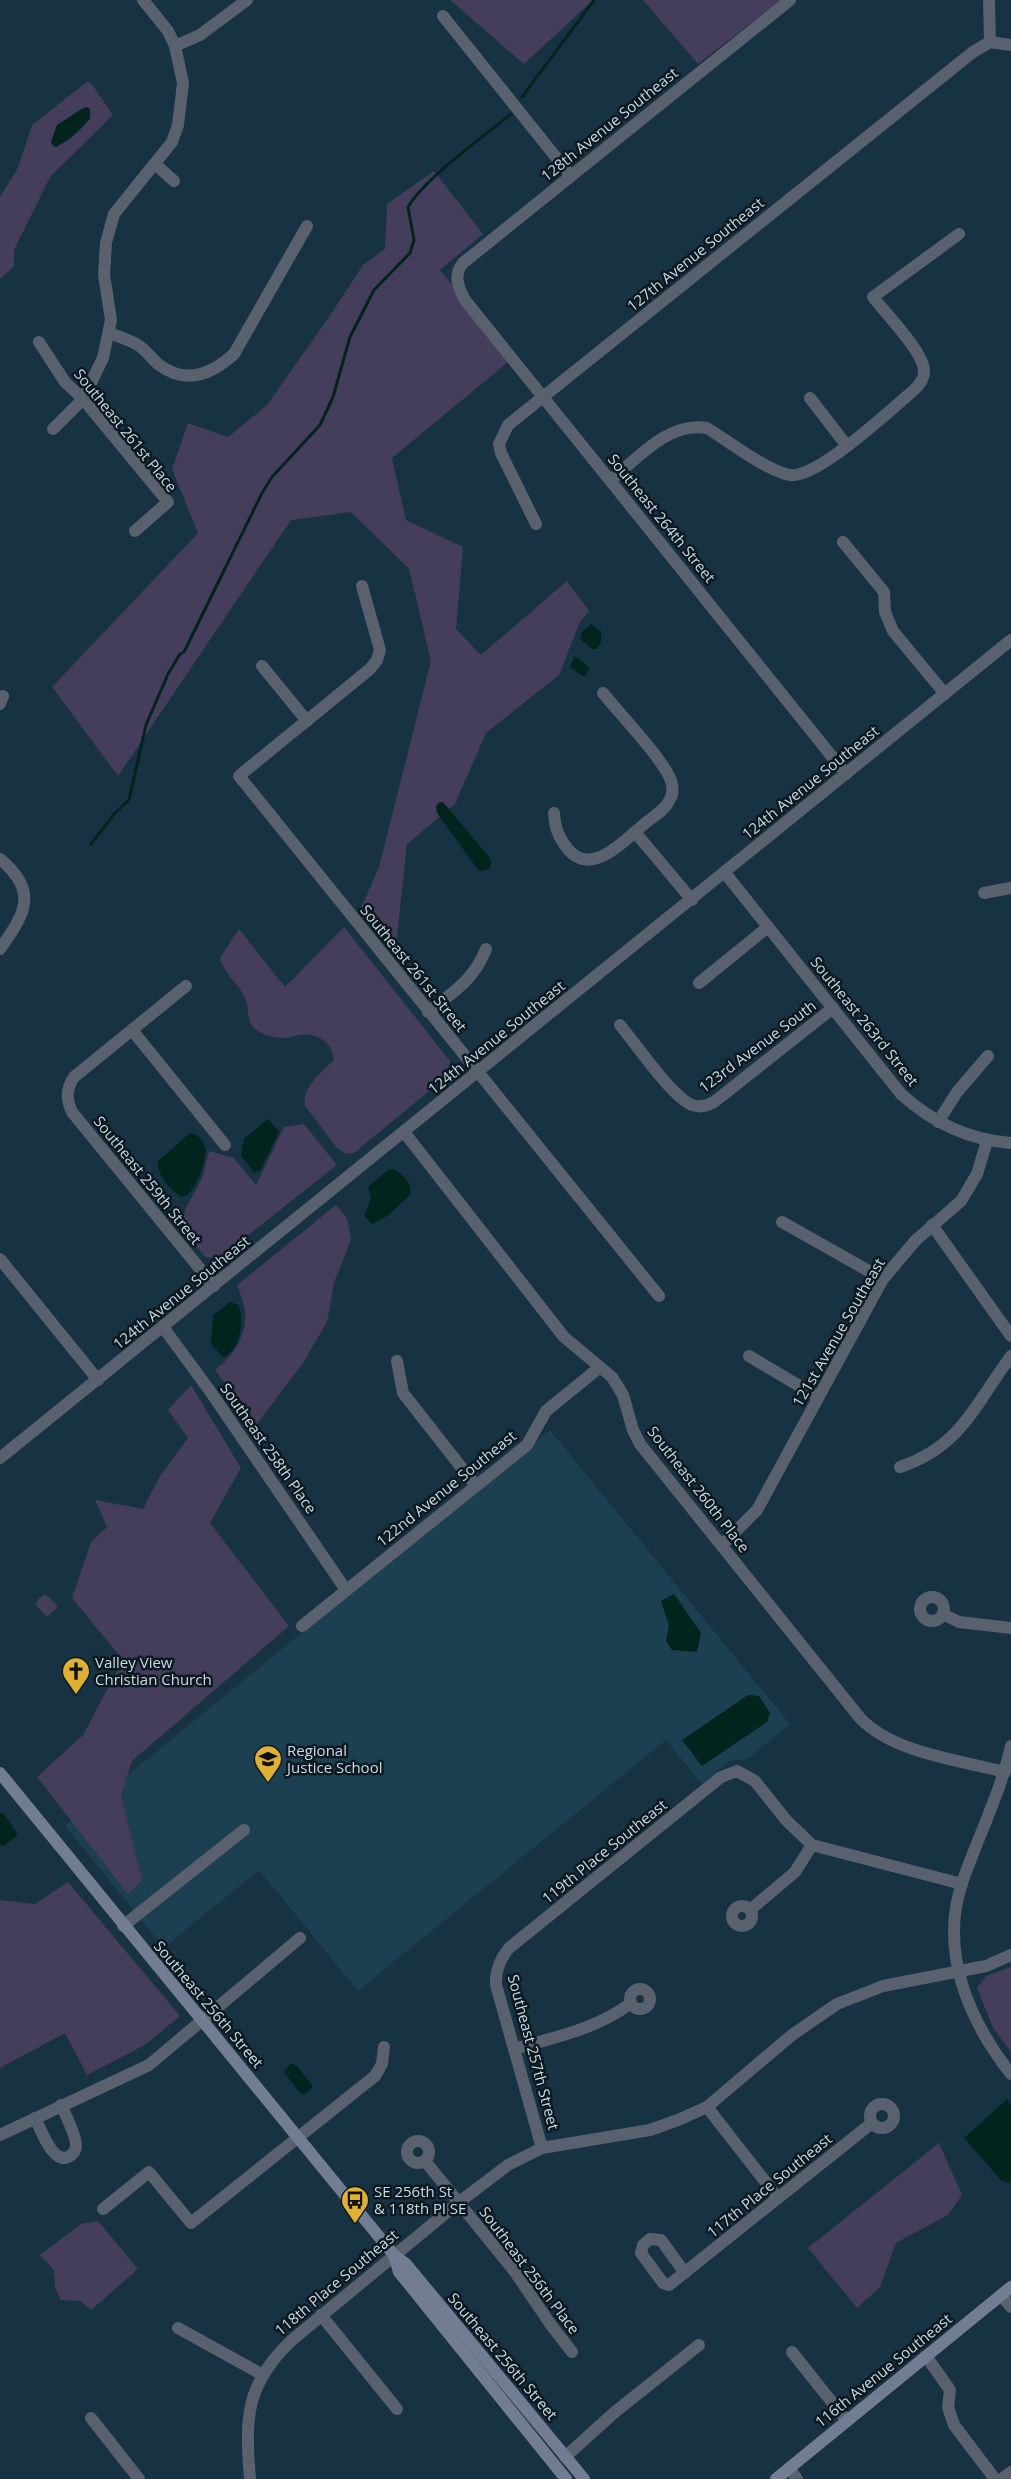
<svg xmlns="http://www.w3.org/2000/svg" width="1011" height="2479" font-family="'Open Sans',sans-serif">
<rect width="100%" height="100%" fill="#173242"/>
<polygon fill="#1d3f52" points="550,1430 790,1724 748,1759 730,1761 702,1784 666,1740 358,1991 259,1870 164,1948 65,1826"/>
<g fill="#443d5b" fill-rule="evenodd">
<polygon points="450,0 593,0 524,64"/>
<polygon points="643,0 781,0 698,64"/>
<path d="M88,81L93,86L113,115L50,177L14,250V266L0,279V197L18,168L32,125ZM82,108L91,112C89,126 69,141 56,147L53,146L57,125Z"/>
<polygon points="434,171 483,234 440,270 513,358 392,458 406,520 463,547 456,629 481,655 567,581 589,611 580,622 559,675 486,733 455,804 407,844 395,954 360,910 379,867 431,661 409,569 351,512 291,520 118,776 52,687 198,533 172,469 188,423 228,437 267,405 329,317 363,265 385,249 387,204"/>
<path d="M344,927L450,1061V1069L446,1077L354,1153L346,1154L337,1148L305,1106C301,1087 322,1072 334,1060C333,1042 316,1032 299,1035C293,1036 289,1039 284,1038C276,1038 265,1036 258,1031C245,1023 250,1012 246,1000C240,984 224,975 220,958L239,929L285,987Z"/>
<polygon points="304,1124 337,1165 218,1259 205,1257 180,1225 186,1208 202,1178 209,1151 234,1158 256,1185 284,1127"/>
<path d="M336,1205L347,1218L351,1240L334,1283L327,1322L303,1363L256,1425L215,1370C233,1357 247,1336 245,1312C244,1303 240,1293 237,1285Z"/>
<polygon points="191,1385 241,1468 210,1523 289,1626 132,1761 121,1796 142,1880 128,1894 37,1777 83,1735 123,1660 72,1598 91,1542 107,1527 95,1500 143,1509 160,1476 188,1438 168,1410"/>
<polygon points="45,1594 57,1605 57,1608 47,1617 36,1605 37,1600"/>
<polygon points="68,1882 180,2016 145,2045 87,2075 65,2033 0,2068 0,1900 35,1904"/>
<polygon points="1011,1967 1011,2052 993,2028 977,1988 986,1976"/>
<polygon points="939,2143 962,2195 948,2215 896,2243 880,2287 857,2308 808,2248"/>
<polygon points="98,2221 138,2269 91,2310 81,2301 61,2300 55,2288 54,2270 40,2255 81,2224"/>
</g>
<g fill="#02241d">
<polygon points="86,107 90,109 90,119 70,138 56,147 53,146 51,142 57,125"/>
<polygon points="591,624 601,631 601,643 596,649 592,649 580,639 582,632"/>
<polygon points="574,657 580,659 590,669 584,677 570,667"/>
<polygon points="443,802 489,857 492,862 489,869 480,871 476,867 437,813 436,807 438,803"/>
<polygon points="268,1119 279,1132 260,1171 254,1172 241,1156 244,1139"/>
<path d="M190,1133C200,1134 204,1143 206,1151C204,1165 197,1191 183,1197C170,1192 157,1175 158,1161Z"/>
<path d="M393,1169C403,1174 413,1183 410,1195L387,1216L372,1224L364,1216L371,1198L368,1187L388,1170Z"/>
<path d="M230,1302L238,1305C245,1319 240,1352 223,1357L211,1344L213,1315Z"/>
<polygon points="674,1594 701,1633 697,1652 672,1650 666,1641 669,1626 661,1601"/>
<polygon points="748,1695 759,1696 770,1713 767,1722 702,1766 682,1740"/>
<polygon points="0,1813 4,1814 17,1833 16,1837 3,1846 0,1844"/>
<polygon points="291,2063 296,2065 312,2085 312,2088 304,2094 300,2093 284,2072"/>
<polygon points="1007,2099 1011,2105 1011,2183 1002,2181 964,2138"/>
</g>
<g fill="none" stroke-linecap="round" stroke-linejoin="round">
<g stroke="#02241d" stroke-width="3">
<polyline points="522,97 594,0"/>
<path d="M91,844L115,813L129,800L146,725L168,674L180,654L184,652L262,493L272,477L320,425L333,397L350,337L374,290L410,253L414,240L408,207C426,177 482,138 511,114"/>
</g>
<g stroke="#5a616e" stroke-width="12">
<path d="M790,0L463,263C453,275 458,287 465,300L846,774"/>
<polyline points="989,0 990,42"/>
<polyline points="443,16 571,176"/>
<polyline points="990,42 1011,45"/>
<polyline points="175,46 200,35 247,0"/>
<polyline points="155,164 174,181"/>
<path d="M110,333C119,337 130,340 138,345C146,350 151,358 158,364C185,385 211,375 234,354L307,226"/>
<polyline points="39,342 65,382 83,399 168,502 135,531"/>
<polyline points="810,398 847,446"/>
<polyline points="53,429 83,399 103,358 111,320 104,275 106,243 114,214 172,142 178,125 183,83 175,46 168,31 143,0"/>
<path d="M611,480C638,458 669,421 707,428C728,441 767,471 790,475C817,479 893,408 915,389C920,384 924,379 924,372C925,353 885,313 873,297L959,234"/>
<polyline points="536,524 501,453 499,444 508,425 973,52 990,42"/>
<polyline points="843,542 884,592 885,612 893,631 945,694"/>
<polyline points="362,586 380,650 377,660 370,669 239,776 659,1296"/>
<polyline points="262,666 307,721"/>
<polyline points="0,704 3,696"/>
<path d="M554,813C555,828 558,836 567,848C590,878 623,842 643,825C651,818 666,810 670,799C673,794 673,787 671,781C665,761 618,712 603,693"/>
<polyline points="635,832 692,900"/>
<path d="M0,859C40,892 24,915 0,949"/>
<path d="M725,873L901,1094C933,1123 968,1140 1011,1143"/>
<polyline points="984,893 1011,888"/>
<polyline points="699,983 768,927"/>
<path d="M186,986L74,1077C66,1089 66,1099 72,1112L214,1286"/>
<path d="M428,1012C453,992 474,980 486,949"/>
<path d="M620,1025C636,1044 671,1096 692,1105C700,1108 707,1106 714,1102L833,1008"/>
<polyline points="132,1030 225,1145"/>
<polyline points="938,1122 957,1092 988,1056"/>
<path d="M404,1132L564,1337L612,1377L623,1395L633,1430L640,1444L860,1718C893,1753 959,1760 1005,1772"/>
<polyline points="782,1222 883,1279"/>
<polyline points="932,1225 1011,1336"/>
<polyline points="0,1259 98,1380"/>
<polyline points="163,1327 210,1391 346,1590"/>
<polyline points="749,1356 818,1397"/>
<polyline points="397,1361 403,1393 476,1486"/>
<path d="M900,1467C962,1446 975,1404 1011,1356"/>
<polyline points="722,1545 757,1510 883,1279 916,1240 961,1201 977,1174 987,1141"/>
<circle cx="932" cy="1609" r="12"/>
<polyline points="943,1614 959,1622 1011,1628"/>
<polyline points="302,1626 527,1445 546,1411 600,1367"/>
<path d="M1011,1746C1000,1794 978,1837 962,1883C939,1951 969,2021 1011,2074"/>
<circle cx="742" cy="1916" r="10"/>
<polyline points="750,1910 795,1872 812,1845"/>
<polyline points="123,1926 244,1830"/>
<circle cx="640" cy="1999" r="10"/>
<path d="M514,2049C555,2037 597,2029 631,2003"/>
<circle cx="882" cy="2116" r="12"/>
<polyline points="707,2107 778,2198"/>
<path d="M35,2118C41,2129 53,2167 70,2156C74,2153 76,2150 76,2146C77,2137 65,2114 61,2105"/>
<polyline points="0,2135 149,2065 300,1938"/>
<circle cx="418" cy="2152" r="11"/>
<path d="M542,2148L496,1985C495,1970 500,1959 509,1948L721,1777L737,1771L755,1781L786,1820L812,1845L962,1884"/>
<polyline points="425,2161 515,2272 551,2325 572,2352"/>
<polyline points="103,2209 149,2172 191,2223 375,2076 382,2064 384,2047"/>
<polyline points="685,2273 661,2240 650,2239 643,2245 641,2253 663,2283 669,2285 872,2123"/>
<polyline points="1001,2295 1011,2307"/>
<polyline points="321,2315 397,2409"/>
<polyline points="178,2328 263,2375"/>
<polyline points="792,2352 847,2421"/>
<polyline points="926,2356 950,2390 948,2407 954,2425 995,2479"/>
<polyline points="91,2418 139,2479"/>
<polyline points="565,2457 615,2412 699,2345"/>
<polyline points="789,2468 797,2479"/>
<path d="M250,2479C245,2419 245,2384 292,2340L458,2203L508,2165L542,2148L650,2130L678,2120L707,2107L792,2035L837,2004L883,1986L986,1966L1011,1955"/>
<polyline points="1002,2479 1011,2472"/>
</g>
<polyline stroke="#5a616e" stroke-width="12" points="0,1458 1011,640"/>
<g stroke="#727c92" stroke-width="12">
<polyline points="0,1773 394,2255 406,2264 584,2479"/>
<polyline points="394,2255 399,2272 566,2479"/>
<polyline points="776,2479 1011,2287"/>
</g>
</g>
<defs>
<g id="church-pin" transform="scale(1.4375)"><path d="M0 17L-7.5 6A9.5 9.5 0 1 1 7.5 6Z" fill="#deb133" stroke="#0d1920"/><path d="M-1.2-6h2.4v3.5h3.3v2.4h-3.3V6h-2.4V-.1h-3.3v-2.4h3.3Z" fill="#111"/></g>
<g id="school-pin" transform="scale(1.4375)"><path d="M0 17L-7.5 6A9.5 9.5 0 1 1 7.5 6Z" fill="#deb133" stroke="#0d1920"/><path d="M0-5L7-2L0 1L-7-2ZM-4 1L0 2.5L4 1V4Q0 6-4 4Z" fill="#111"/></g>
<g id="bus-pin" transform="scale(1.4375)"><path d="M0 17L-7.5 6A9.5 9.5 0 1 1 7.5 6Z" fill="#deb133" stroke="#0d1920"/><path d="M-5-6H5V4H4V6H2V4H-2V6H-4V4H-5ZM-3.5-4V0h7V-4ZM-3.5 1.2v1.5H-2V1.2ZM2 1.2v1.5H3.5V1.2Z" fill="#111"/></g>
</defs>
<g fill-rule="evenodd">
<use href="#church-pin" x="76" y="1671"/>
<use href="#school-pin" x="268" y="1759"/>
<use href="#bus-pin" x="355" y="2200"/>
</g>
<g text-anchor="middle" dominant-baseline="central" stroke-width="5" stroke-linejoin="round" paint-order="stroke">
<g font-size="15" fill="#cadae4" stroke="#0d1920">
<text transform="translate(609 124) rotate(-39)">128th Avenue Southeast</text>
<text transform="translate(695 254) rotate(-39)">127th Avenue Southeast</text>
<text transform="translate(126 430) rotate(51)">Southeast 261st Place</text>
<text transform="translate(662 518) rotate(51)">Southeast 264th Street</text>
<text transform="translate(810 782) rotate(-39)">124th Avenue Southeast</text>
<text transform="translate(414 968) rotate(51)">Southeast 261st Street</text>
<text transform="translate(865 1021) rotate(51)">Southeast 263rd Street</text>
<text transform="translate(496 1037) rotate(-39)">124th Avenue Southeast</text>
<text transform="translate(757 1046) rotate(-37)">123rd Avenue South</text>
<text transform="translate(148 1180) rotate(51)">Southeast 259th Street</text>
<text transform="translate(181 1292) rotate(-39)">124th Avenue Southeast</text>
<text transform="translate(838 1332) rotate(-60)">121st Avenue Southeast</text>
<text transform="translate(269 1448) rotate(55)">Southeast 258th Place</text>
<text transform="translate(446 1488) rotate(-39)">122nd Avenue Southeast</text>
<text transform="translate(699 1489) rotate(52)">Southeast 260th Place</text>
<text transform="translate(604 1851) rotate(-39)">119th Place Southeast</text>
<text transform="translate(209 2004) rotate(50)">Southeast 256th Street</text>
<text transform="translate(534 2052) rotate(75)">Southeast 257th Street</text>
<text transform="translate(769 2185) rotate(-39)">117th Place Southeast</text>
<text transform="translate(530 2270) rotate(53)">Southeast 256th Place</text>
<text transform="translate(336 2282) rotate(-40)">118th Place Southeast</text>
<text transform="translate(503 2356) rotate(50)">Southeast 256th Street</text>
<text transform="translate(883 2370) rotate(-39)">116th Avenue Southeast</text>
</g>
<g font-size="15" fill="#cadae4" stroke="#0d1920" text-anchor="start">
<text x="95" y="1662">Valley View<tspan x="95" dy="17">Christian Church</tspan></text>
<text x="287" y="1750">Regional<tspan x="287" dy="17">Justice School</tspan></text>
<text x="374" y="2191">SE 256th St<tspan x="374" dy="17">&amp; 118th Pl SE</tspan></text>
</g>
</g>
</svg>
